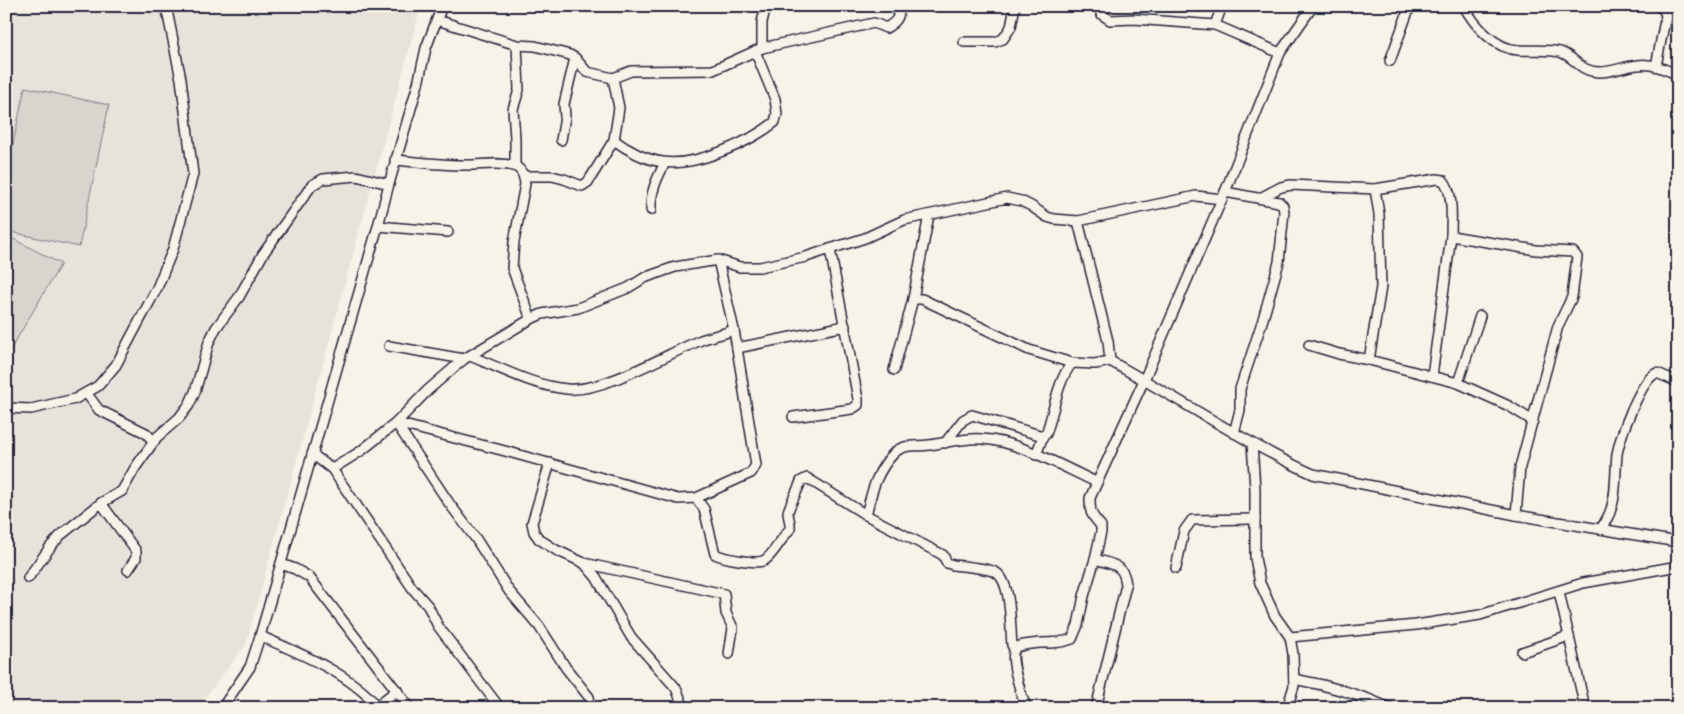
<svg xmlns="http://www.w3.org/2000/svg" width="1684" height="714" font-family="Kalam,sans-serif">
<rect width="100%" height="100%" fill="#f7f3e8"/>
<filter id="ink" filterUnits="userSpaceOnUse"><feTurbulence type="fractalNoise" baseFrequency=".02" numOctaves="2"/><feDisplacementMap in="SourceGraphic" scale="10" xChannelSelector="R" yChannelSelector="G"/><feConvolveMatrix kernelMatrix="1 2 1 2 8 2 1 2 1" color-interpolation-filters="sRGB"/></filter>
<g filter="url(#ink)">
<polygon fill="#e7e3db" points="6,6 421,6 246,645 197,708 6,708"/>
<g fill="#d8d5cf" stroke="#7d7c85">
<polygon points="25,87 109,105 79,247 6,231 6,176"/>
<polygon points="6,235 61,264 6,357"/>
</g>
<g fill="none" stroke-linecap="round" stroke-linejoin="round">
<g stroke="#22223b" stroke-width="12">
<g id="minor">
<polyline points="1100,6 1101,14 1110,20 1134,19 1215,25"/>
<polyline points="1222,6 1215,25 1280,53"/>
<path d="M1464,6C1474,25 1495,49 1518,50C1531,51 1547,49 1560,52C1576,57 1579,72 1600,72C1613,72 1625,66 1638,65C1652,63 1665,69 1678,75"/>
<path d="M437,20L517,45L535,46L570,55L575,58L587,72L613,78L631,71L713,70L762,48L874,23L886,28C896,22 900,18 899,6"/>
<polyline points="964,42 995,42 1003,39 1011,27 1015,6"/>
<polyline points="762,48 762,22 766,6"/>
<polyline points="1390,61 1410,6"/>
<polyline points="1656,66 1666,15 1664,10 1658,6"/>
<polyline points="561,140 565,117 564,104 575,58"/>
<path d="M614,140C627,150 646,160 663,162C696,167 750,142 775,122L777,114L775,99L755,51"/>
<path d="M395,160C417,162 440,165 462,165C478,166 497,161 513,166C522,168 524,176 525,184L514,242L512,268L531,319"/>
<polyline points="515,166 515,138 513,109 519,90 517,45"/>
<polyline points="524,176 552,176 564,179 582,186 588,182 614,140 619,108 613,78"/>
<polyline points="1375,189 1379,214 1381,287 1369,360 1458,383 1509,406 1533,421"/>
<polyline points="1225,192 1279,202 1283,206 1284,212 1279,262 1263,319 1240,389 1240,410 1234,433"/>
<path d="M1262,197L1281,187L1291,185L1375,189L1437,179L1443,180C1454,191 1451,222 1451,236L1536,250L1573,252L1577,257L1572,297L1558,326L1520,467L1516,515"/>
<path d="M651,210C650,193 657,178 665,163"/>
<path d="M1078,221L1108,341L1110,361C1178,398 1243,442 1313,474L1516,515L1678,542"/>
<polyline points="378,226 448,232"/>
<polyline points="913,299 929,215"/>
<polyline points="1309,345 1339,354 1369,360"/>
<polyline points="389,346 464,359"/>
<polyline points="737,348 845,326"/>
<path d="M470,356C501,368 533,386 567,389C602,393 667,354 701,340C712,336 723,334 734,330"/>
<polyline points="894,370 913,299 922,299 1029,350 1072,363 1095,364 1110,361"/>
<polyline points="1432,376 1451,236"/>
<polyline points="1458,383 1480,316"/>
<polyline points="87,394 99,410 146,433 154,442"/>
<polyline points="6,408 31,409 75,399 98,386 116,365 157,288 173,249 193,174 181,79 166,6"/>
<polyline points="793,417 852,409 858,405 858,399 830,249"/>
<polyline points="396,423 505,451 678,499 696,498 751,473 756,465 734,330 718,260"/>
<polyline points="396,423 449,503 476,539 509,591 539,626 566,668 589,697"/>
<path d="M945,443L963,420L972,415L1043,436L1046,434C1054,412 1057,381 1072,363"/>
<polyline points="1252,443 1255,489 1255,558 1260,583 1275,616 1290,637 1293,654 1294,686 1287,708"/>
<polyline points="312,454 332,469 413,589 428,606 438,626 500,708"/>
<polyline points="1036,455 1043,436"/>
<polyline points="550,463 532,523 534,532 539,539 556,550 584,563 596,577 631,637 676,688 684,708"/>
<polyline points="332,469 361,451 396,423 428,390 464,359 531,319 542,314 578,308 628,288 644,278 675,267 718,260 740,267 760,267 806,257 830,249 865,238 904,220 1007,198 1021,201 1031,206 1047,217 1054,219 1078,221 1196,196 1222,199"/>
<path d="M696,498L704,509L715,554C723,558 758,565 765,560C774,554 782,537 790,529C791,523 788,518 788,512C789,506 799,488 801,481L807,478L866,515L943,555L947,563L953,565C962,566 987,568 995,572C1012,580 1010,627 1012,645L1014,649"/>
<polyline points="101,503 136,551 136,558 128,570"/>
<path d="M866,515C872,491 876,472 894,453C904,443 916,447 929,445C945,443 967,437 982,439C1019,441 1063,467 1096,482"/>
<path d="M1601,529C1604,523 1608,518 1610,512C1617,494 1615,473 1617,454C1620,437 1641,378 1657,373L1678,382"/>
<polyline points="584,563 724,594 726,613 733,628 729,654"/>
<polyline points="281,564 295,569 309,577 410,708"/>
<polyline points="1176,568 1184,531 1192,520 1255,519"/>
<polyline points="28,578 51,546 61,535 101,503 122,491 135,468 157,437 179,418 189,405 195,392 209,342 216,328 239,297 263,254 312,185 323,179 356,176 389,184"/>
<polyline points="1559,592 1585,708"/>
<path d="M260,636C299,653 349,673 376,705"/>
<polyline points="1290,637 1416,625 1480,615 1583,583 1678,566"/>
<polyline points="1522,652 1569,636"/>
<path d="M1294,679C1327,685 1359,694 1390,708"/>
<polyline points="222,708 250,667 260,636 378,226 389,184 418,84 426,48 442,6"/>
<polyline points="374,708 397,690"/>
<path d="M1026,708C1023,698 1006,653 1017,647C1023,644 1033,644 1040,643C1051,643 1062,643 1072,639L1078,625L1084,596L1095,559"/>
<path d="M1096,708L1126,585C1124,564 1114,565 1095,559L1101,532V526C1091,514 1090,514 1090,498L1144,380L1225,192L1280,53L1313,6"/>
</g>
</g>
<use href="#minor" stroke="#f7f3e8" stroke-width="9"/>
</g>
</g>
<rect width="1684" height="714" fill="none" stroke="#f7f3e8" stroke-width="25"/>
<rect x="12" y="12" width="1659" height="689" fill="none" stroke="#22223b" stroke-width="2" filter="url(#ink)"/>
</svg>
